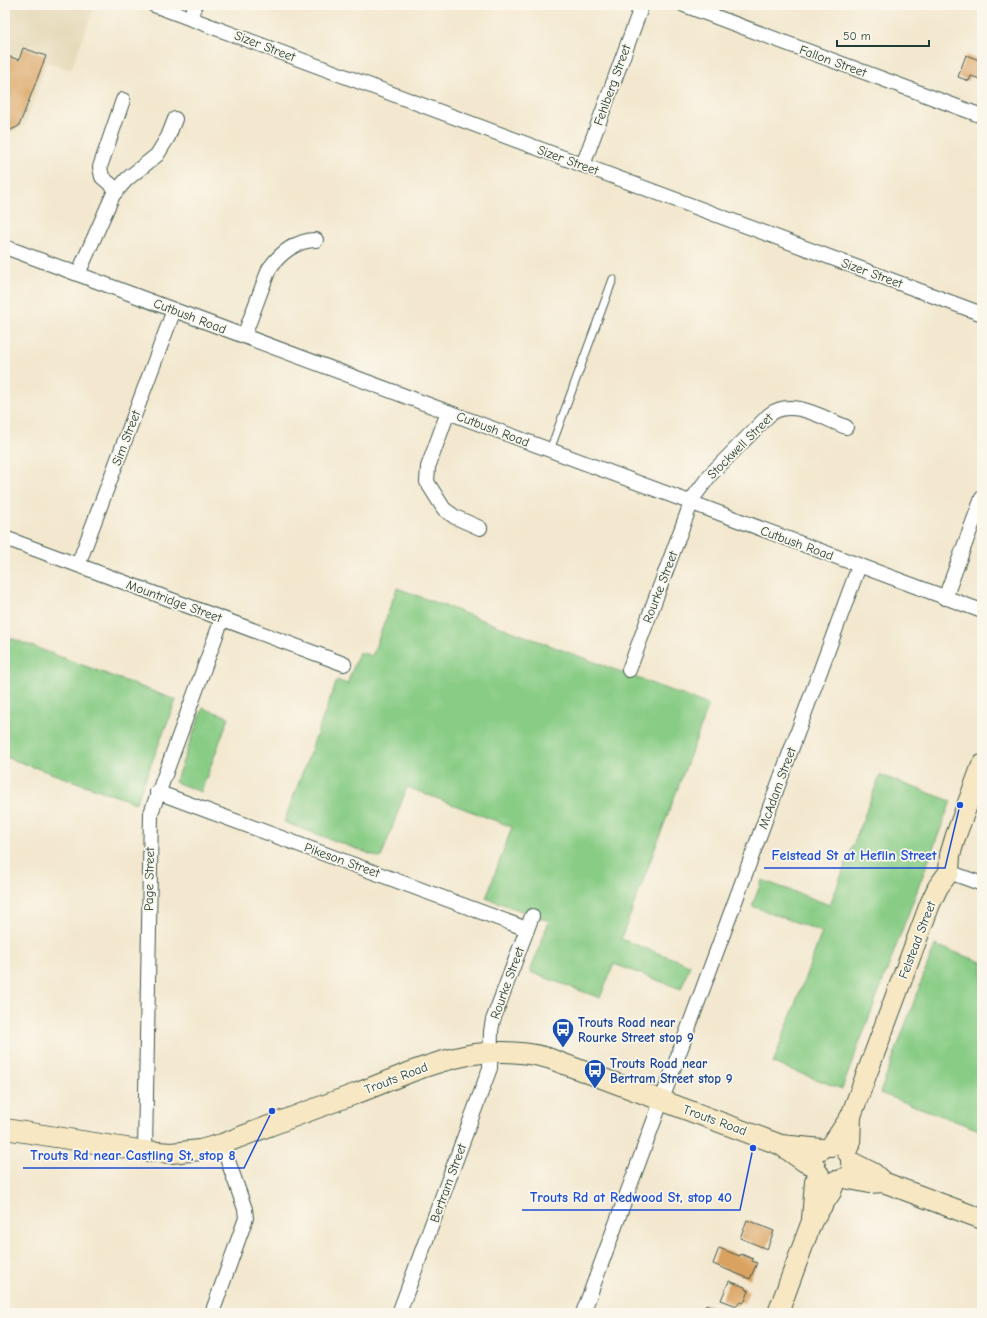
<svg xmlns="http://www.w3.org/2000/svg" width="987" height="1318" font-family="'Comic Neue',sans-serif">
<rect width="100%" height="100%" fill="#fbf7ec"/>
<filter id="ink" filterUnits="userSpaceOnUse"><feTurbulence type="fractalNoise" baseFrequency=".025" numOctaves="2"/><feDisplacementMap in="SourceGraphic" scale="8" xChannelSelector="R" yChannelSelector="G"/><feConvolveMatrix kernelMatrix="1 2 1 2 8 2 1 2 1" color-interpolation-filters="sRGB"/></filter>
<filter id="wash" filterUnits="userSpaceOnUse"><feTurbulence type="fractalNoise" baseFrequency=".012" numOctaves="4" result="noise"/><feDisplacementMap in="SourceGraphic" scale="16" xChannelSelector="R" yChannelSelector="G"/><feGaussianBlur stdDeviation="0.9" result="paint"/><feColorMatrix in="noise" values="0 0 0 0 0 0 0 0 0 0 0 0 0 0 0 0 0 1.4 0 .05"/><feComposite in="paint" operator="in"/></filter>
<g filter="url(#wash)">
<rect width="100%" height="100%" fill="#f3e8cf"/>
<polygon fill="#e6daba" points="5,5 95,5 71,70 47,62 24,127 5,135"/>
<g fill="#88cc85" stroke="#54845c">
<polygon points="397,588 709,705 621,939 690,965 681,989 614,964 600,998 530,972 549,921 486,898 512,827 407,787 381,858 284,822 337,680 347,684 359,652 372,656"/>
<polygon points="5,636 176,700 136,803 5,757"/>
<polygon points="203,708 229,717 201,792 175,782"/>
<polygon points="880,775 951,801 842,1089 773,1063 822,932 752,906 762,880 830,905"/>
<polygon points="935,945 982,962 982,1131 880,1093"/>
</g>
<g id="blocks">
<g fill="#daa260">
<polygon points="23,48 46,56 19,126 5,133 5,55 19,60"/>
<polygon points="966,55 982,61 980,79 971,76 969,81 958,77"/>
<polygon points="747,1220 774,1231 767,1249 740,1238"/>
<polygon points="719,1248 740,1256 741,1254 753,1259 752,1261 757,1263 750,1279 713,1264"/>
<polygon points="729,1281 745,1287 745,1289 749,1291 745,1301 743,1303 739,1302 737,1306 721,1300"/>
<polygon points="706,1304 730,1313 702,1313"/>
</g>
</g>
</g>
<g filter="url(#ink)">
<use href="#blocks" fill-opacity="0" stroke="#3f574b" stroke-width="1"/>
<g fill="none" stroke-linecap="round" stroke-linejoin="round">
<g stroke="#3f574b" stroke-width="9">
<polyline id="lane" points="550,450 613,279"/>
</g>
<g stroke="#3f574b" stroke-width="16">
<g id="street">
<polyline points="154,5 982,314"/>
<polyline points="684,5 982,116"/>
<polyline points="190,18 195,5"/>
<polyline points="583,165 642,5"/>
<polyline points="117,190 102,177 100,167 123,100"/>
<polyline points="5,247 982,611"/>
<polyline points="78,274 113,195 127,179 157,155 168,137 175,119"/>
<path d="M244,336L269,269C280,253 297,240 316,240"/>
<polyline points="448,412 428,467 427,482 444,509 455,517 480,528"/>
<polyline points="5,538 344,664"/>
<polyline points="78,565 174,310"/>
<polyline points="945,598 982,498"/>
<path d="M629,670L693,498L710,475L769,415C791,397 823,418 846,427"/>
<polyline points="157,792 527,929"/>
<polyline points="949,872 982,884"/>
<polyline points="145,1151 151,813 222,619"/>
<polyline points="212,1313 246,1218 245,1209 222,1144"/>
<polyline points="399,1313 490,1068 491,1031 493,1020 532,916"/>
<polyline points="583,1313 859,566"/>
</g>
</g>
<g stroke="#3f574b" stroke-width="22">
<g id="secondary">
<path d="M5,1129L145,1151L171,1153L200,1150L222,1144C266,1127 311,1110 355,1094C420,1069 476,1039 548,1058L781,1145L805,1162L815,1166"/>
<polyline points="781,1145 822,1149"/>
<polyline points="831,1146 851,1116 930,904 938,887 949,872 950,855 956,835 982,765"/>
<polyline points="847,1152 850,1145 851,1116"/>
<polyline points="851,1162 873,1173 883,1182 982,1219"/>
<polyline points="844,1178 870,1183 883,1182"/>
<polyline points="812,1219 815,1182 819,1174"/>
<polyline points="778,1313 812,1221 831,1192 835,1181"/>
</g>
</g>
<use href="#lane" stroke="#fff" stroke-width="7"/>
<use href="#street" stroke="#fff" stroke-width="14"/>
<use href="#secondary" stroke="#f7e8c3" stroke-width="20"/>
</g>
</g>
<defs>
<g id="bus-pin" transform="scale(1.15)"><path d="M0 17L-7.5 6A9.5 9.5 0 1 1 7.5 6Z" fill="#1a4fb4" stroke="#fbf7ec"/><path d="M-5-6H5V4H4V6H2V4H-2V6H-4V4H-5ZM-3.5-4V0h7V-4ZM-3.5 1.2v1.5H-2V1.2ZM2 1.2v1.5H3.5V1.2Z" fill="#fff"/></g>
</defs>
<g fill-rule="evenodd">
<use href="#bus-pin" x="563" y="1029"/>
<use href="#bus-pin" x="595" y="1070"/>
</g>
<g text-anchor="middle" dominant-baseline="central" stroke-width="3.5" stroke-linejoin="round" paint-order="stroke">
<g font-size="13" fill="#1f3d34" stroke="#fbf7ec">
<text transform="translate(265 46) rotate(21)">Sizer Street</text>
<text transform="translate(833 61) rotate(20)">Fallon Street</text>
<text transform="translate(612 85) rotate(-70)">Fehlberg Street</text>
<text transform="translate(568 160) rotate(20)">Sizer Street</text>
<text transform="translate(872 273) rotate(20)">Sizer Street</text>
<text transform="translate(190 316) rotate(21)">Cutbush Road</text>
<text transform="translate(493 429) rotate(21)">Cutbush Road</text>
<text transform="translate(126 438) rotate(-69)">Sim Street</text>
<text transform="translate(740 446) rotate(-45)">Stockwell Street</text>
<text transform="translate(797 543) rotate(20)">Cutbush Road</text>
<text transform="translate(660 587) rotate(-69)">Rourke Street</text>
<text transform="translate(174 601) rotate(20)">Mountridge Street</text>
<text transform="translate(777 788) rotate(-70)">McAdam Street</text>
<text transform="translate(342 860) rotate(20)">Pikeson Street</text>
<text transform="translate(149 879) rotate(-89)">Page Street</text>
<text transform="translate(917 940) rotate(-69)">Felstead Street</text>
<text transform="translate(507 983) rotate(-70)">Rourke Street</text>
<text transform="translate(396 1078) rotate(-21)">Trouts Road</text>
<text transform="translate(715 1120) rotate(20)">Trouts Road</text>
<text transform="translate(448 1183) rotate(-70)">Bertram Street</text>
</g>
<g font-size="13" font-weight="bold" fill="#164399" stroke="#fbf7ec" text-anchor="start">
<text x="578" y="1022">Trouts Road near<tspan x="578" dy="15">Rourke Street stop 9</tspan></text>
<text x="610" y="1063">Trouts Road near<tspan x="610" dy="15">Bertram Street stop 9</tspan></text>
</g>
</g>
<path fill="none" stroke="#1d4ed8" stroke-width="1.5" d="M960 805L945 868H764M272 1111L244 1168H23M753 1148L740 1210H522"/>
<g fill="#1d4ed8" stroke="#fbf7ec" stroke-width="1.5">
<circle cx="960" cy="805" r="4"/>
<circle cx="272" cy="1111" r="4"/>
<circle cx="753" cy="1148" r="4"/>
</g>
<g font-size="14" text-anchor="middle" font-weight="bold" fill="#1d4ed8" stroke="#fbf7ec" stroke-width="3.5" stroke-linejoin="round" paint-order="stroke">
<text x="854" y="860">Felstead St at Heflin Street</text>
<text x="133" y="1160">Trouts Rd near Castling St, stop 8</text>
<text x="631" y="1202">Trouts Rd at Redwood St, stop 40</text>
</g>
<rect width="987" height="1318" fill="none" stroke="#fbf7ec" stroke-width="20"/>
<path d="M837 40v6h92v-6" fill="none" stroke="#1f3d34" stroke-width="2"/>
<text x="843" y="40" font-size="12" fill="#1f3d34" stroke="#fbf7ec" stroke-width="3" paint-order="stroke">50 m</text>
</svg>
